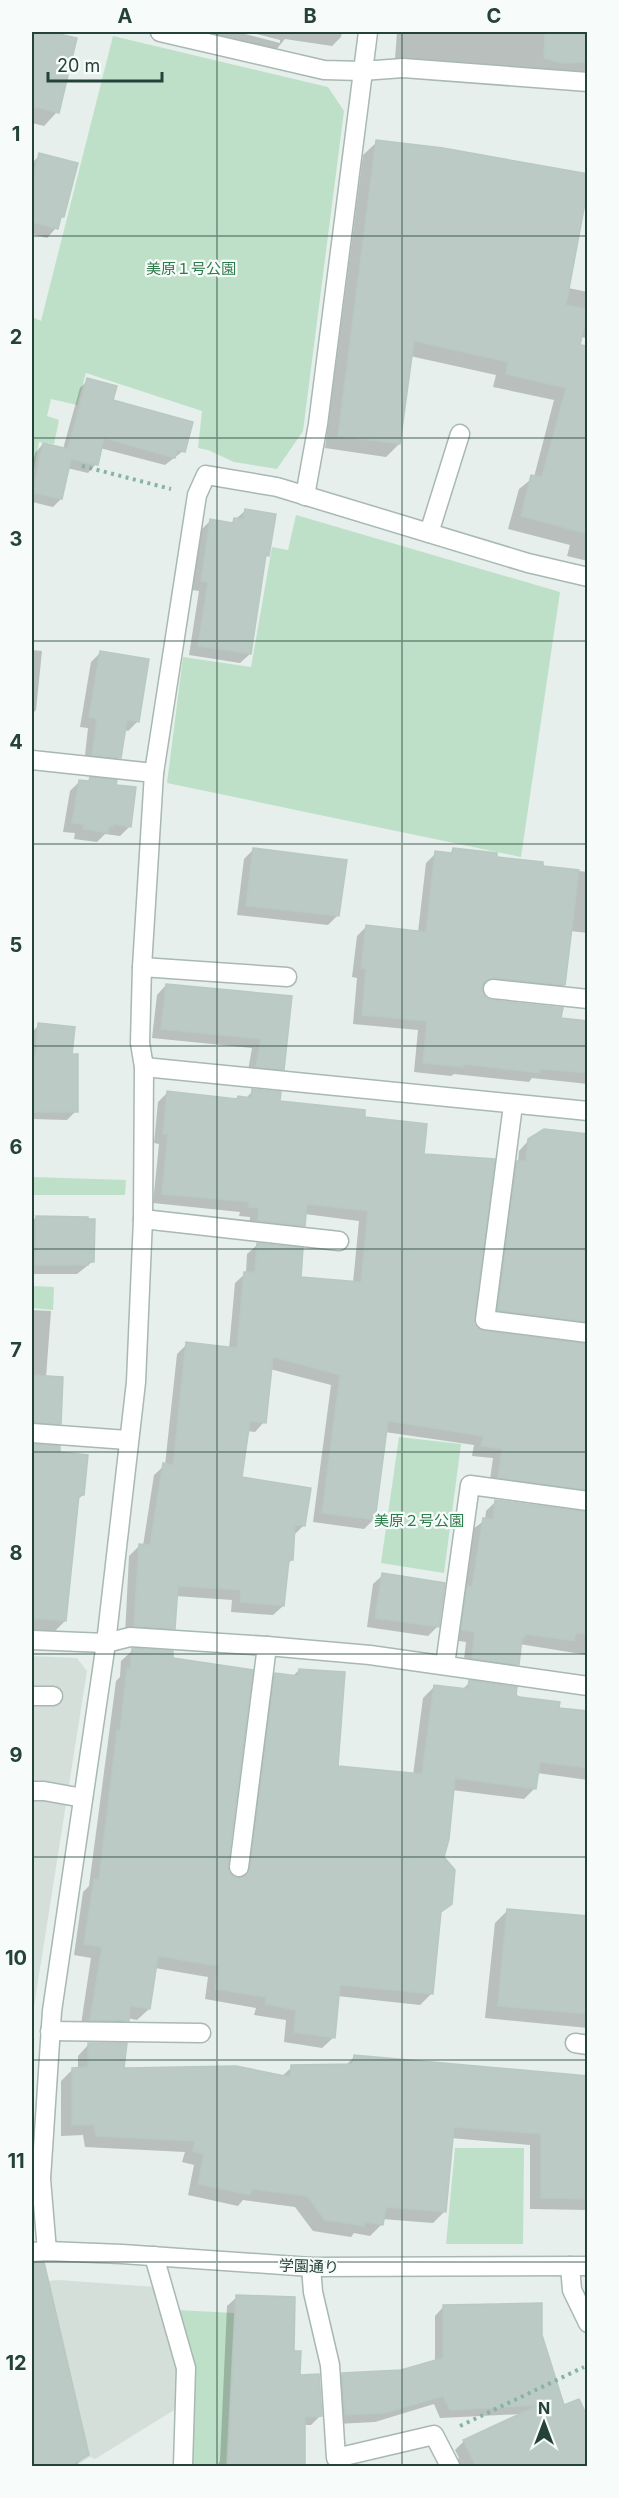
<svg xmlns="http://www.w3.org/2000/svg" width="619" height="2498" font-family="Inter,'Noto Sans JP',sans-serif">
<rect width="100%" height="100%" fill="#e6efeb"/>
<g fill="#d4dfda">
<polygon points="32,1656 77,1658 87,1671 33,2013 32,2037"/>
<polygon points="59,2280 155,2287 182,2384 179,2407 95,2459 90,2457 75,2466 32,2466 32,2282"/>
</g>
<g fill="#bfe0c8">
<polygon points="113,36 328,87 344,111 303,431 277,469 234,462 208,450 198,448 202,411 86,373 77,405 51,399 47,416 59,420 54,444 39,442 32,479 32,317 41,321"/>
<polygon points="296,515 560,592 521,857 167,783 183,657 251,667 272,547 288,550"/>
<polygon points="32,1177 126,1180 125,1195 33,1195 32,1258"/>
<polygon points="32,1286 54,1287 53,1310 32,1308"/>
<polygon points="399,1437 461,1444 444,1573 381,1563"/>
<polygon points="455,2148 524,2148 523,2244 446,2244"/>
<polygon points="177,2310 234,2313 226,2466 188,2466"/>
</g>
<g fill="#0003">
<polygon points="32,32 43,32 75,39 57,112 44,126 32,123"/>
<polygon points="191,32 237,32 280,43 280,40 249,32 342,32 341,37 332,46 285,39 275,51"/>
<polygon points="397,32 588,32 588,76 534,70 395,59"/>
<polygon points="377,142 524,279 588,292 588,338 580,337 570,381 588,385 588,561 567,556 570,545 508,529 519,489 534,477 554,400 493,387 496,375 410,356 399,444 386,457 325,448 363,155"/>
<polygon points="40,155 62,216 58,220 56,228 47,238 32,234 32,163"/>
<polygon points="88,380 111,401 183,451 165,465 100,448 96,464 88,473 67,468 61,499 53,507 32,502 32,469 35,453 43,444 63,449 80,388"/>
<polygon points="246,510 268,555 264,559 250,654 240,663 189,655 199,591 192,590 201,530 211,520 230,524"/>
<polygon points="32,650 42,651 36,710 32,714"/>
<polygon points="100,653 138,721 128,731 124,730 119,757 110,767 84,764 88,728 80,727 91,662"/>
<polygon points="90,779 115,786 130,826 120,836 105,834 97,842 74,839 75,833 63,832 70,791 79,782 87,783"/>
<polygon points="254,849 338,915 328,925 237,915 244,859"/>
<polygon points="453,850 541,867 588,872 588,933 570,931 564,985 554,994 480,988 482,995 491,1002 560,1019 588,1022 588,1084 532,1078 529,1082 454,1074 451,1076 414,1072 418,1030 353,1024 357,978 352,977 357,936 367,926 418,932 426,863 436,853 449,854"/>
<polygon points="166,985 291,997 282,1069 273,1079 247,1076 252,1048 152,1038 157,995"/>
<polygon points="39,1025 70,1056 76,1111 67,1120 32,1119 32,1032"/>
<polygon points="253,1091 278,1102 363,1118 422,1156 474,1326 483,1333 588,1346 588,1507 489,1487 493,1458 472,1456 474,1445 385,1432 374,1519 364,1529 313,1522 331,1385 270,1369 264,1422 255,1432 247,1431 240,1478 304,1525 294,1535 292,1560 287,1564 283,1606 273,1615 231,1612 232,1600 176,1596 173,1628 164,1638 125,1635 129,1556 139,1546 143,1546 154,1475 165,1465 177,1354 187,1344 229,1349 235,1283 246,1273 247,1254 257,1245 300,1279 353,1283 359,1221 305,1214 304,1225 294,1235 249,1230 250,1217 239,1216 240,1212 153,1203 159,1144 154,1143 158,1102 168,1092 236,1100 245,1099"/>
<polygon points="529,1140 588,1140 588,1338 489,1320 508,1172 518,1162 519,1151"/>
<polygon points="36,1217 92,1262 77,1274 32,1274 32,1222"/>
<polygon points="32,1310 51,1311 46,1377 60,1423 48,1435 32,1434"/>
<polygon points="32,1446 59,1448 59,1454 83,1495 77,1500 65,1621 54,1632 32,1630"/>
<polygon points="496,1501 588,1513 588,1655 519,1644 517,1664 508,1674 463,1668 466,1642 452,1640 464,1592 473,1529 485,1520 486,1511"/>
<polygon points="383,1575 438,1626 428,1636 367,1627 373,1584"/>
<polygon points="133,1650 171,1660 228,1873 237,1880 240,1879 264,1686 275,1674 292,1677 299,1670 336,1768 413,1775 423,1698 434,1687 462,1690 470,1682 557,1709 588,1713 588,1780 537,1773 535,1788 524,1799 452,1790 442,1857 451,1903 439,1915 431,1994 420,2005 337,1996 334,2037 322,2048 284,2042 286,2020 254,2015 256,2008 205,1999 208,1977 155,1968 149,2009 137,2020 127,2018 116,2031 80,2031 91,1958 74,1955 83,1892 89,1886 116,1681 120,1677 121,1661"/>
<polygon points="508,1910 588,1918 588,2028 485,2018 495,1923"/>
<polygon points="89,2044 123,2069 281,2077 292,2067 345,2066 355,2056 584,2077 588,2073 588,2210 530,2209 530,2145 451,2138 444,2212 433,2223 382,2219 382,2224 370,2236 354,2233 351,2237 313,2231 295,2207 243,2200 238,2206 188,2195 194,2165 182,2162 185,2152 85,2147 83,2135 61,2136 61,2081 73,2069 78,2069 78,2056"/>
<polygon points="33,2289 87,2454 75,2466 32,2466"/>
<polygon points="237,2297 292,2353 298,2376 320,2416 311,2425 303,2425 303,2466 217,2466 220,2461 227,2306"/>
<polygon points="444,2306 541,2335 563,2407 588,2421 588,2466 450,2466 459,2458 455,2450 464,2441 522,2414 440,2418 434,2404 375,2422 336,2424 333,2384 342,2374 401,2371 435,2362 435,2316"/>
</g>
<g fill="#bbcac4" stroke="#b8c9c2" stroke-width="1.5">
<polygon points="32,32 50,32 77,38 59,113 32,106"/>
<polygon points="545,32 588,32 588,62 561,63 544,58"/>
<polygon points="376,140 443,148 588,174 588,187 566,305 588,309 580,345 588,346 588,534 521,516 531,475 542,477 566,388 506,374 508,362 414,341 400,444 338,436"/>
<polygon points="39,153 78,163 64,217 61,217 58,229 32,222 32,183"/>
<polygon points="87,378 117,386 113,400 193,422 185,452 177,450 175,458 104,438 98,465 71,459 62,499 33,493 43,443 68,449"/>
<polygon points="245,509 276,514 269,556 266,555 251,654 198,646 208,582 201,581 210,519 233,523 234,518 243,519"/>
<polygon points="100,651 149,659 139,722 127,720 121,758 92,755 97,719 89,717"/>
<polygon points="90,777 117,780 116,785 136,787 131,827 113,824 113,827 109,827 108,833 83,829 84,824 72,823 79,780 89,781"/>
<polygon points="253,848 347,860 339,916 246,906"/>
<polygon points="453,848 497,853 497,857 543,862 543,866 579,870 565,985 494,978 484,982 482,988 486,998 491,1000 563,1008 561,1018 588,1021 588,1073 540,1069 540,1073 463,1064 463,1067 423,1063 427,1021 362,1015 366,969 361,968 366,925 426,932 435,851 452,853"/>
<polygon points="166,984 292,996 284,1070 256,1067 261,1039 161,1029"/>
<polygon points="38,1023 75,1027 72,1054 78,1054 78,1112 32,1112 32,1055 36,1055"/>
<polygon points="252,1089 281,1092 280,1101 365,1110 365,1117 427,1124 424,1154 495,1159 474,1324 484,1331 588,1344 588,1490 498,1478 502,1449 481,1446 483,1436 388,1421 375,1520 322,1513 340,1375 273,1357 266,1423 250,1421 242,1477 311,1488 305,1526 295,1525 293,1560 289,1560 284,1606 240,1602 241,1590 178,1586 175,1629 134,1626 139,1544 150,1545 163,1463 173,1465 186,1342 237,1348 244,1272 255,1272 257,1243 303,1248 301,1277 361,1282 368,1211 307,1204 305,1226 258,1221 259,1208 248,1207 249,1202 162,1194 168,1134 163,1134 167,1091 237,1099 238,1096 251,1098"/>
<polygon points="544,1129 588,1134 588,1322 498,1310 517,1161 526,1161 528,1139"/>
<polygon points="36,1216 88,1217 88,1219 95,1219 94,1262 87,1262 88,1265 35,1265"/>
<polygon points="32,1375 63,1377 61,1424 32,1422"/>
<polygon points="32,1444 60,1446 60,1452 88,1455 84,1495 79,1495 66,1621 32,1618"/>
<polygon points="495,1500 588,1512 588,1634 576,1633 574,1641 525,1634 525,1638 522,1638 519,1665 472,1658 475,1632 461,1630 467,1586 472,1587 483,1518 493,1520"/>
<polygon points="382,1573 445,1583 439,1627 375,1618"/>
<polygon points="132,1648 173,1651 173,1658 253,1670 228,1866 229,1872 237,1878 244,1877 250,1868 275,1673 298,1676 299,1669 345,1672 338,1766 422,1774 434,1685 468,1689 469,1680 517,1687 516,1695 519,1697 560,1702 559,1708 588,1711 588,1768 540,1762 536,1789 455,1778 449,1839 444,1857 455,1870 452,1904 441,1912 433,1994 340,1985 335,2038 294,2032 296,2010 265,2004 266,1997 215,1989 219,1966 158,1956 150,2009 130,2006 129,2021 90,2020 102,1947 84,1944 94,1879 99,1880 117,1730 120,1731 127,1669 130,1669"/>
<polygon points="507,1909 588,1916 588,2014 498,2006"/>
<polygon points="88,2043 127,2043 124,2068 236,2066 290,2077 291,2065 353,2064 354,2055 588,2076 588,2199 541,2198 541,2134 454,2127 446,2212 386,2207 383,2225 365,2222 364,2226 325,2220 307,2196 252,2189 250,2195 198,2184 204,2154 193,2151 195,2141 96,2136 94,2125 72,2125 72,2068 88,2067"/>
<polygon points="44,2262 89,2455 70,2466 32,2466 32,2263"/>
<polygon points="236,2295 295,2297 294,2351 301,2351 300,2375 319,2374 322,2416 305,2417 305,2466 228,2466"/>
<polygon points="542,2303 542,2335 564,2405 579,2399 588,2418 588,2466 476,2466 463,2440 539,2405 450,2410 443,2396 385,2413 345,2415 342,2373 401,2370 443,2358 443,2305"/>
</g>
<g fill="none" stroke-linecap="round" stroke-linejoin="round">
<g stroke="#a8b8b2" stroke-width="21">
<g id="service">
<polyline points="429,533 460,434"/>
<polyline points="32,760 154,773"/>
<polyline points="32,1696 53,1696"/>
<polyline points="32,1791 44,1791 83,1798"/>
<polyline points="154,2256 186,2368 183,2466"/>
</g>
</g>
<g stroke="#a8b8b2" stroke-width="21">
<g id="minor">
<polyline points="160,32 324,70 362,71 403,68 588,82"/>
<polyline points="305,496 318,424 368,32"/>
<polyline points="142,967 287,977"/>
<polyline points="493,989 588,999"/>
<polyline points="144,1067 588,1111"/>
<polyline points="513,1105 485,1320 588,1333"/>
<polyline points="143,1219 339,1241"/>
<polyline points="32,1433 127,1440"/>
<polyline points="32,1640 106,1643 130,1637 267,1646 370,1655 588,1686"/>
<polyline points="445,1665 470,1485 588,1501"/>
<polyline points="239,1867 267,1646"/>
<polyline points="50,2031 201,2033"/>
<polyline points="575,2043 588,2045"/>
<polyline points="47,2251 41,2179 52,2011 106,1643 136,1382 143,1219 144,1067 140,1043 142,967 154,773 197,495 206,475 277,487 528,563 588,577"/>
<polyline points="570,2266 572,2290 588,2323"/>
<polyline points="311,2267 313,2292 330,2365 336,2458 434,2435 450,2466"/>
</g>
</g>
<g stroke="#a8b8b2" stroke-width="21">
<polyline id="tertiary" points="32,2252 47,2251 122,2254 311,2267 588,2266"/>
</g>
<g stroke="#86b3a5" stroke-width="4" stroke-dasharray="3 4.5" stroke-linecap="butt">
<polyline points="82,466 171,489"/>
<polyline points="460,2426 584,2367"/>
</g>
<use href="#service" stroke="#fff" stroke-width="18"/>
<use href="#minor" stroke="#fff" stroke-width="18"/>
<use href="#tertiary" stroke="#fff" stroke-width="18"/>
</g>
<path fill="none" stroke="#24423a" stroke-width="1.5" stroke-opacity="0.55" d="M217,32V2466M402,32V2466M32,236H588M32,438H588M32,641H588M32,844H588M32,1046H588M32,1249H588M32,1452H588M32,1654H588M32,1857H588M32,2060H588M32,2262H588"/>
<g text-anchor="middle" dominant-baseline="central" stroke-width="4.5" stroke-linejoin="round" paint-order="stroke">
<g font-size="15" fill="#2d7a4b" stroke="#f7fbf9">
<text x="191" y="268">美原１号公園</text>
<text x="419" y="1520">美原２号公園</text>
</g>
<g font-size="15" fill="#24423a" stroke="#f7fbf9">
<text transform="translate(309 2266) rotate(2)">学園通り</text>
</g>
</g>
<rect width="619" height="2498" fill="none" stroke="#f7fbf9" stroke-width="66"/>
<g transform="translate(544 2423)" stroke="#f7fbf9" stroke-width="4.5" paint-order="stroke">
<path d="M0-4.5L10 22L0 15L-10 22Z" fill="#24423a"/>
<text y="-9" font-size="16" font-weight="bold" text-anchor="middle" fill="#24423a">N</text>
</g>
<path d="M48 72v9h114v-9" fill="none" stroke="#24423a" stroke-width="3"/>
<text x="57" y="72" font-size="18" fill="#24423a" stroke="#f7fbf9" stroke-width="4.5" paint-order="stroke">20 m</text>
<rect x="33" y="33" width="553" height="2432" fill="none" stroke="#24423a" stroke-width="2"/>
<g font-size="20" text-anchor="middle" font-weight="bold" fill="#24423a">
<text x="125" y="23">A</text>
<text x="310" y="23">B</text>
<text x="494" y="23">C</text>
<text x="16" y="141">1</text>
<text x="16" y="344">2</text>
<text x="16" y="546">3</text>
<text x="16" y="749">4</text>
<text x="16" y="952">5</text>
<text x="16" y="1154">6</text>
<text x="16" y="1357">7</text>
<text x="16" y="1560">8</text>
<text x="16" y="1762">9</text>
<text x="16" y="1965">10</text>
<text x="16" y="2168">11</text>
<text x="16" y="2370">12</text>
</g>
</svg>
